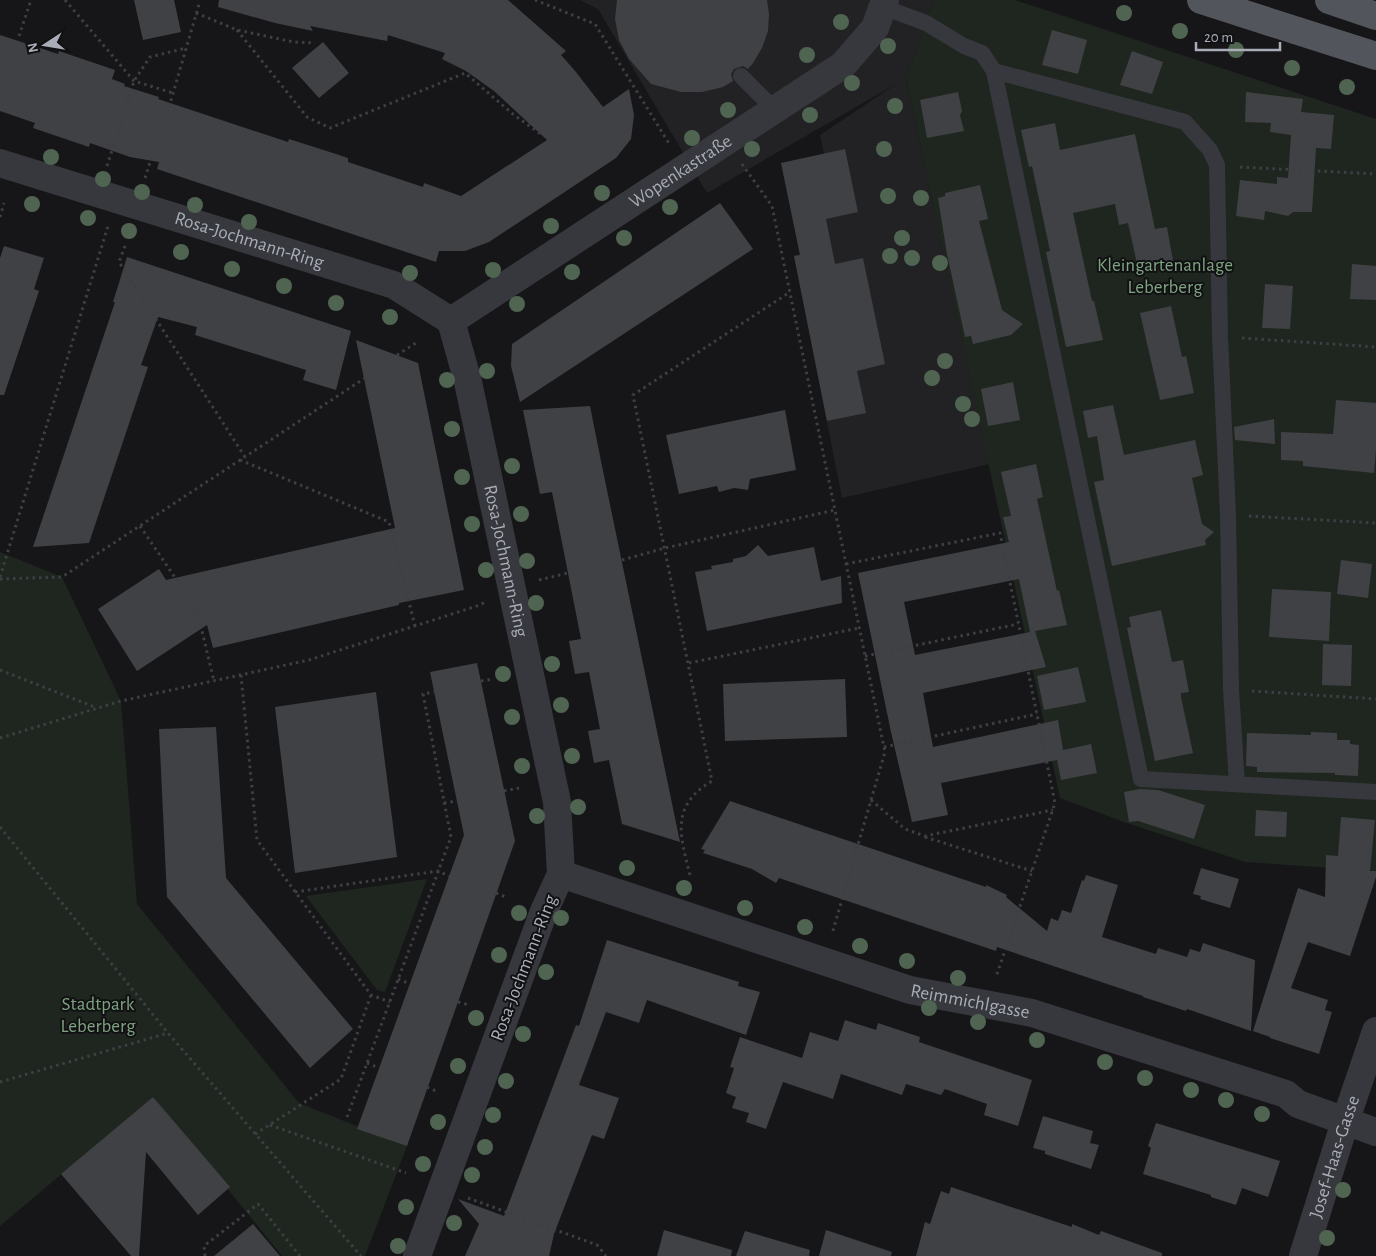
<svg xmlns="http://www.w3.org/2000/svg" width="1376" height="1256" font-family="'Alegreya Sans',sans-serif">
<rect width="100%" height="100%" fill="#161618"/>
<polygon fill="#222225" points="580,0 934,0 906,78 989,464 842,498 794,256 800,254 781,163 824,154 820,135 896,84 707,193 598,9"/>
<g fill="#1e261f">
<polygon points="934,0 1015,0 1376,119 1376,871 1245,862 1124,822 1060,798 906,78"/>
<polygon points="0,552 62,577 121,701 137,904 299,1103 407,1146 365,1256 282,1256 153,1097 0,1226"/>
<polygon points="427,879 385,992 377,990 306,896"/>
</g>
<g fill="#404145" fill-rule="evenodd">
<polygon points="134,0 174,0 181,32 143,40"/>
<polygon points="219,0 508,0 566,51 561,55 576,72 603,107 629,89 634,115 631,139 616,158 489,242 465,251 439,251 436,262 157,169 159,162 130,157 90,143 89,147 33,128 35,123 0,111 0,35 58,54 59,51 115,70 112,79 125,84 124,86 159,97 158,99 288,142 289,139 336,154 348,158 348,162 423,187 424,183 461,196 547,140 494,91 466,71 442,59 445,53 388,35 387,41 310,26 313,31 275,23 218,7"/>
<polygon points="617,0 767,0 769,14 768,31 762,48 753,63 748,69 743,66 734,69 731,74 733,81 723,87 702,92 681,92 651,84 629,59 619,40 615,19"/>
<polygon points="1052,30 1087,40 1078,74 1042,65"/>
<polygon points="323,42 349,73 319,98 292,68"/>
<polygon points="1132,51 1163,62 1152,94 1120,85"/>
<polygon points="958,92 962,111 960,115 964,131 927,138 920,100"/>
<polygon points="1246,92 1303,99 1301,112 1334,115 1331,149 1316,148 1312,212 1293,212 1288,216 1265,211 1264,220 1236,216 1240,180 1277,184 1277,177 1288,178 1291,135 1270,132 1271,123 1245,122"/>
<polygon points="1055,123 1060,150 1135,134 1155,229 1167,227 1173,261 1138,268 1128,223 1119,225 1115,204 1073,213 1092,301 1094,301 1103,340 1066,347 1046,252 1050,251 1032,166 1029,167 1021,130"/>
<polygon points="845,149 858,212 826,219 835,264 863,258 885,364 857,371 866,413 827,421 794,256 800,255 781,163"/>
<polygon points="980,185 988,219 979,221 1002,310 1023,324 1011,335 973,344 971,336 965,337 947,254 938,198 945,196 945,193"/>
<polygon points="720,203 753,249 520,402 511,366 512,344"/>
<polygon points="4,246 44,258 34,289 39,291 4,395 0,395 0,258"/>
<polygon points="127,257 351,331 336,390 303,380 306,370 195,335 197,327 158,317 141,365 148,367 89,543 33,547 115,302 113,302"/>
<polygon points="1352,264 1376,266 1376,300 1350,299"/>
<polygon points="1265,284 1293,286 1290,329 1262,328"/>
<polygon points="1171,306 1182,357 1186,356 1194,393 1160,400 1140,313"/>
<polygon points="356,340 418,363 464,590 399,603 399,605 213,648 207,625 137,671 98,609 159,569 166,580 395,528"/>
<polygon points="1013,382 1020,420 988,426 981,389"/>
<polygon points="1336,400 1376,403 1376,450 1374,473 1303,466 1303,461 1281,460 1281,432 1333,434"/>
<polygon points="1113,405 1124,455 1195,440 1203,475 1192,478 1202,524 1214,532 1205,540 1206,545 1112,566 1094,482 1104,480 1097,436 1088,438 1083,411"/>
<polygon points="590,406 602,466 680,842 622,824 609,760 594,763 588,731 600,729 589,672 575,674 572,658 569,641 581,639 552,492 540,494 523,410"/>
<polygon points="785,410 796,470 750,479 748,490 734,488 719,492 717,486 679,494 666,435"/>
<polygon points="1274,419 1275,444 1235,440 1234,427"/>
<path d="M1036,464L1043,497L1037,499L1057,591L1059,590L1067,625L1035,631L1046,667L923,693L933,747L1058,720L1063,750L1091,744L1097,773L1061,780L1057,760L941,783L948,815L912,822L891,732L858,573L1009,542L1003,517L1011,516L1001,472ZM1019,579L1030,632L915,655L904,602Z"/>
<polygon points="758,545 768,556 814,547 821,581 841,576 842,603 707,631 695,572 712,569 711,566 733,562 733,559 746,556"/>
<polygon points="1341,560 1372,564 1368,598 1337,594"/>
<polygon points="1272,589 1331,592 1329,641 1269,637"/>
<polygon points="1161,610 1172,662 1183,660 1189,692 1181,693 1181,697 1193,753 1155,761 1127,628 1131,627 1129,617"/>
<polygon points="1323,644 1352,645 1351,686 1322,685"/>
<polygon points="477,663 515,841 407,1146 357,1129 464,835 430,672"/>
<polygon points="1078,667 1086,702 1044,710 1037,676"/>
<polygon points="845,679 847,737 725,741 723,684"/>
<polygon points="376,692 397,857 295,873 275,707"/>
<polygon points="216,727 226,878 353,1029 310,1068 167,897 159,729"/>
<polygon points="1311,732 1337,733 1337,740 1350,740 1350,744 1359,745 1358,776 1335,775 1335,773 1257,772 1257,767 1246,766 1247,733 1311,735"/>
<polygon points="1140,789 1158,790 1205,805 1194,839 1138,821 1129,822 1124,792"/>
<polygon points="730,801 986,887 986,885 1007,895 1006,897 1047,931 1051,918 1058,921 1062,910 1071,913 1082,880 1084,881 1086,875 1118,885 1102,937 1156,954 1158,948 1187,957 1190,949 1200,952 1203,943 1255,960 1251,1031 1187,1009 1186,1011 1143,997 1143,996 997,947 996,951 779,878 776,883 752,869 703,853 705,850 701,849"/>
<polygon points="1256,810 1287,812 1286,837 1255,836"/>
<polygon points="1341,817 1375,820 1370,871 1376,871 1376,877 1350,956 1308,942 1291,988 1328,1000 1325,1010 1332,1012 1319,1054 1270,1038 1270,1037 1253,1031 1298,888 1325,897 1326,855 1338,856"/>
<polygon points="1201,868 1239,879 1230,908 1200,899 1201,896 1193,894"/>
<polygon points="607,940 739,982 738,986 760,992 746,1035 647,1000 639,1023 606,1012 579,1085 619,1098 604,1139 592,1135 554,1234 549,1256 465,1256 479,1224 458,1199 504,1216 576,1025 579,1026"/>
<polygon points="845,1020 876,1030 878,1023 920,1037 919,1042 1032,1080 1018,1126 984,1115 987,1104 945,1089 941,1095 906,1084 902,1095 841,1074 833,1099 783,1082 766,1129 746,1122 749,1113 732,1108 736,1097 726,1093 734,1068 730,1067 740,1037 802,1058 810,1032 838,1041"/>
<polygon points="153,1097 230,1187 198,1215 146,1152 139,1256 131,1256 61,1174"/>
<polygon points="1043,1116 1093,1131 1090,1143 1099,1145 1091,1169 1045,1154 1045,1151 1033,1148"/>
<polygon points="1156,1123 1280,1161 1268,1197 1242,1188 1236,1205 1211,1197 1211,1195 1143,1174 1151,1148 1148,1146"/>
<polygon points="951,1187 1072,1227 1072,1224 1099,1235 1101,1231 1162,1253 1162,1256 916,1256 925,1222 930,1224 941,1191 949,1194"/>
<polygon points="253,1224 280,1256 214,1256"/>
<polygon points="664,1230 732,1250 731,1256 657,1256"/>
<polygon points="826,1230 892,1252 891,1256 819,1256"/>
<polygon points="745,1231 810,1250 809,1256 736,1256"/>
</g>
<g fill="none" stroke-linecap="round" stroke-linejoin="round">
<g stroke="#3d3f44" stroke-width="3" stroke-dasharray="2.5 4" stroke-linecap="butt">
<polyline points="65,0 134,81 173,93"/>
<polyline points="535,0 595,24 670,145"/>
<polyline points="196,13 237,30 294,42 315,43"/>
<polyline points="237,30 307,117 330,128 465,73 514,115 542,135"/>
<polyline points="19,36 31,0"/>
<polyline points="169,107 200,1"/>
<polyline points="742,164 772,206 885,752 832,934"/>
<polyline points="107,166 134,81 150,57 186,48"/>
<polyline points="1240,167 1376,174"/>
<polyline points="145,178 151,159"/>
<polyline points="0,217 4,203"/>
<polyline points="125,246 119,262 245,457"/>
<polyline points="1242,338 1376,347"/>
<polyline points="397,355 419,341"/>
<polyline points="240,460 389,522 415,626"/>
<polyline points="1249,516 1376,523"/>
<polyline points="140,526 197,610 214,681"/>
<polyline points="622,560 665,548 835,510"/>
<polyline points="846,564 1000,533 1055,803 996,977"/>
<polyline points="0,577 108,226"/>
<polyline points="0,579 62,577 368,376"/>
<polyline points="539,580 568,573"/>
<polyline points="865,656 1018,624"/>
<polyline points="689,663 859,628"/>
<polyline points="0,670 97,708"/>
<polyline points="241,675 257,840 371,995 390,1002"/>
<polyline points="481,681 494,679"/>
<polyline points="1252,691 1376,699"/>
<polyline points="0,738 121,701 309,660 480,605 487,601"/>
<polyline points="884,747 1037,714"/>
<polyline points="504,791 519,788"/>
<polyline points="871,800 905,829 925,836 1053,810"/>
<polyline points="444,803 457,801"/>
<polyline points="0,827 168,1033 361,1256"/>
<polyline points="925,837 1032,871"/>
<path d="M690,875C680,835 670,806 712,781L633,395L790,292"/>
<polyline points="295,892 438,871 449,876"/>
<polyline points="496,893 508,898"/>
<polyline points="398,979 410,984"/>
<polyline points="458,1002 469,1005"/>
<polyline points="367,1063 379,1068"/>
<polyline points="0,1082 168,1033"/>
<polyline points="427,1087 436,1091"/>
<polyline points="347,1117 451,837 423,694 434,692"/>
<polyline points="270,1125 406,1173"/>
<polyline points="255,1134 341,1079 371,995"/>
<polyline points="468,1198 597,1245 606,1256"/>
<polyline points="205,1256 204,1246 258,1204 300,1256"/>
</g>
<g stroke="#37383d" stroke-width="16">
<polyline points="883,7 926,23 964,46 982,53 994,71"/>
<polyline points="741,76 775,110"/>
<polyline points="1237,784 1231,689 1228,515 1220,337 1217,165 1210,150 1185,122 994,71 1141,779 1376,792"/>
</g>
<g stroke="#37383d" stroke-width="28">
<path id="s1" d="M0,163L394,285L451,321L468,382L557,802L561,874L544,911L417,1256"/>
<path id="s2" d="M451,321L843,65L875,28L885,0"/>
<path id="s3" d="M561,874L910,990L1032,1013L1286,1094L1298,1104L1376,1132"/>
<path id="s4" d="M1303,1256L1345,1122L1376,1031"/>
</g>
<g stroke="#53555c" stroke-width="28">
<polyline points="1201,0 1376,56"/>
<polyline points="1329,0 1376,16"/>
</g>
</g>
<g fill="#506452">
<circle cx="1124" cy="13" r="8"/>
<circle cx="841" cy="22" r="8"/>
<circle cx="1180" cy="31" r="8"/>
<circle cx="888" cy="46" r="8"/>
<circle cx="1236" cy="50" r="8"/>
<circle cx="807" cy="55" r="8"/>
<circle cx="1292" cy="68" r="8"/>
<circle cx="852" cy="83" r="8"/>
<circle cx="1347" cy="87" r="8"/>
<circle cx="895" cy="106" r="8"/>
<circle cx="728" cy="110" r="8"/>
<circle cx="810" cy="115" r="8"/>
<circle cx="692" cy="138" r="8"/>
<circle cx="752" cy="149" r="8"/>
<circle cx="884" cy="149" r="8"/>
<circle cx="51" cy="157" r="8"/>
<circle cx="103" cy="179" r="8"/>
<circle cx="142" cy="192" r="8"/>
<circle cx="602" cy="193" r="8"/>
<circle cx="888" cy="196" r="8"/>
<circle cx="921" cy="198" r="8"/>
<circle cx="32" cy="204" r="8"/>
<circle cx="195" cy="205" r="8"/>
<circle cx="670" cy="207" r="8"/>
<circle cx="88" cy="218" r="8"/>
<circle cx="249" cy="222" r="8"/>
<circle cx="551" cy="226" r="8"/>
<circle cx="129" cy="231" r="8"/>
<circle cx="624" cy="238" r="8"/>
<circle cx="902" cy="238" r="8"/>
<circle cx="181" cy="252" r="8"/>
<circle cx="890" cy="256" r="8"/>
<circle cx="912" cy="258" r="8"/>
<circle cx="940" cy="263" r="8"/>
<circle cx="232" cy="269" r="8"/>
<circle cx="493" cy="270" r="8"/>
<circle cx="572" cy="272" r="8"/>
<circle cx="410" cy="273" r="8"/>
<circle cx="284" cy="286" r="8"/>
<circle cx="336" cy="303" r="8"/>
<circle cx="517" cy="304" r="8"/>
<circle cx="390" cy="317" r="8"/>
<circle cx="945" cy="361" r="8"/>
<circle cx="487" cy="371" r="8"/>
<circle cx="932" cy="378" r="8"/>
<circle cx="447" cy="380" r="8"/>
<circle cx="963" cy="404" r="8"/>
<circle cx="972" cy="419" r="8"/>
<circle cx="452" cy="429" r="8"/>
<circle cx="512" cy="466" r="8"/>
<circle cx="462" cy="477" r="8"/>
<circle cx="521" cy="514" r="8"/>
<circle cx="472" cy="524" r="8"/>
<circle cx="527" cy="561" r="8"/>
<circle cx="486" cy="570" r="8"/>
<circle cx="536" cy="603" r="8"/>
<circle cx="552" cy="664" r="8"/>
<circle cx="503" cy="674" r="8"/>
<circle cx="561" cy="705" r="8"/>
<circle cx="512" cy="717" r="8"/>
<circle cx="572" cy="756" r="8"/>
<circle cx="522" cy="766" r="8"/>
<circle cx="578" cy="807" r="8"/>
<circle cx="537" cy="816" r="8"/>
<circle cx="627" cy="868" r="8"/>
<circle cx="684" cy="888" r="8"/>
<circle cx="745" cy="908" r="8"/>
<circle cx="519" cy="913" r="8"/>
<circle cx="561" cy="918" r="8"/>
<circle cx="805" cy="927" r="8"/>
<circle cx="860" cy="946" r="8"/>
<circle cx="499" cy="955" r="8"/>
<circle cx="907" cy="961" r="8"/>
<circle cx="546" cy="972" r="8"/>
<circle cx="958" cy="978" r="8"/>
<circle cx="929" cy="1008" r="8"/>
<circle cx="476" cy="1018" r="8"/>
<circle cx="978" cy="1022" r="8"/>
<circle cx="523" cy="1034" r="8"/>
<circle cx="1037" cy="1040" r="8"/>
<circle cx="1105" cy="1062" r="8"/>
<circle cx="458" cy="1066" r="8"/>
<circle cx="1145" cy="1078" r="8"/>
<circle cx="506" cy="1081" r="8"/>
<circle cx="1191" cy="1090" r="8"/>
<circle cx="1226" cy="1100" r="8"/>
<circle cx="1262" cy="1114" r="8"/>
<circle cx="493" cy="1115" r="8"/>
<circle cx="438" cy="1122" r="8"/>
<circle cx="485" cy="1147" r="8"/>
<circle cx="423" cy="1164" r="8"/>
<circle cx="472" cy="1175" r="8"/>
<circle cx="1343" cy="1190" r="8"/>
<circle cx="406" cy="1207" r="8"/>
<circle cx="454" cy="1223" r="8"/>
<circle cx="1327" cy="1238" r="8"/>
<circle cx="398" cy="1246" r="8"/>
</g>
<g text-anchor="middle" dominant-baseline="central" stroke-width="4" stroke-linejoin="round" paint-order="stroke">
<g font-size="19" fill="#a8adb8" stroke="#111113">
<text stroke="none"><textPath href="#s2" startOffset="274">Wopenkastraße</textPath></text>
<text stroke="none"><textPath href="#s1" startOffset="261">Rosa-Jochmann-Ring</textPath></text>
<text stroke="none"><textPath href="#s1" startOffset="726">Rosa-Jochmann-Ring</textPath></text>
<text transform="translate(524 968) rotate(-69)">Rosa-Jochmann-Ring</text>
<text stroke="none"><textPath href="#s3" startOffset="429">Reimmichlgasse</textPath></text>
<text stroke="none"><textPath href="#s4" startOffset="104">Josef-Haas-Gasse</textPath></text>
</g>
<g font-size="19" fill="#7fa381" stroke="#111113">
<text x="1165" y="265">Kleingartenanlage<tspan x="1165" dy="22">Leberberg</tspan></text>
<text x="98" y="1004">Stadtpark<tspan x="98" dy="22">Leberberg</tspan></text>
</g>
</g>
<g transform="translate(45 45) rotate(258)" stroke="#111113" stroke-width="4" paint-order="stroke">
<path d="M0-4L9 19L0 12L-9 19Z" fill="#a8adb8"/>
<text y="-8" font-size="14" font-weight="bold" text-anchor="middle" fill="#a8adb8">N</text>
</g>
<path d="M1196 42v8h84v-8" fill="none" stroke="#a8adb8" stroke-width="2.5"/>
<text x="1204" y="42" font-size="15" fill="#a8adb8" stroke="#111113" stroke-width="4" paint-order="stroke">20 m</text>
</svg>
